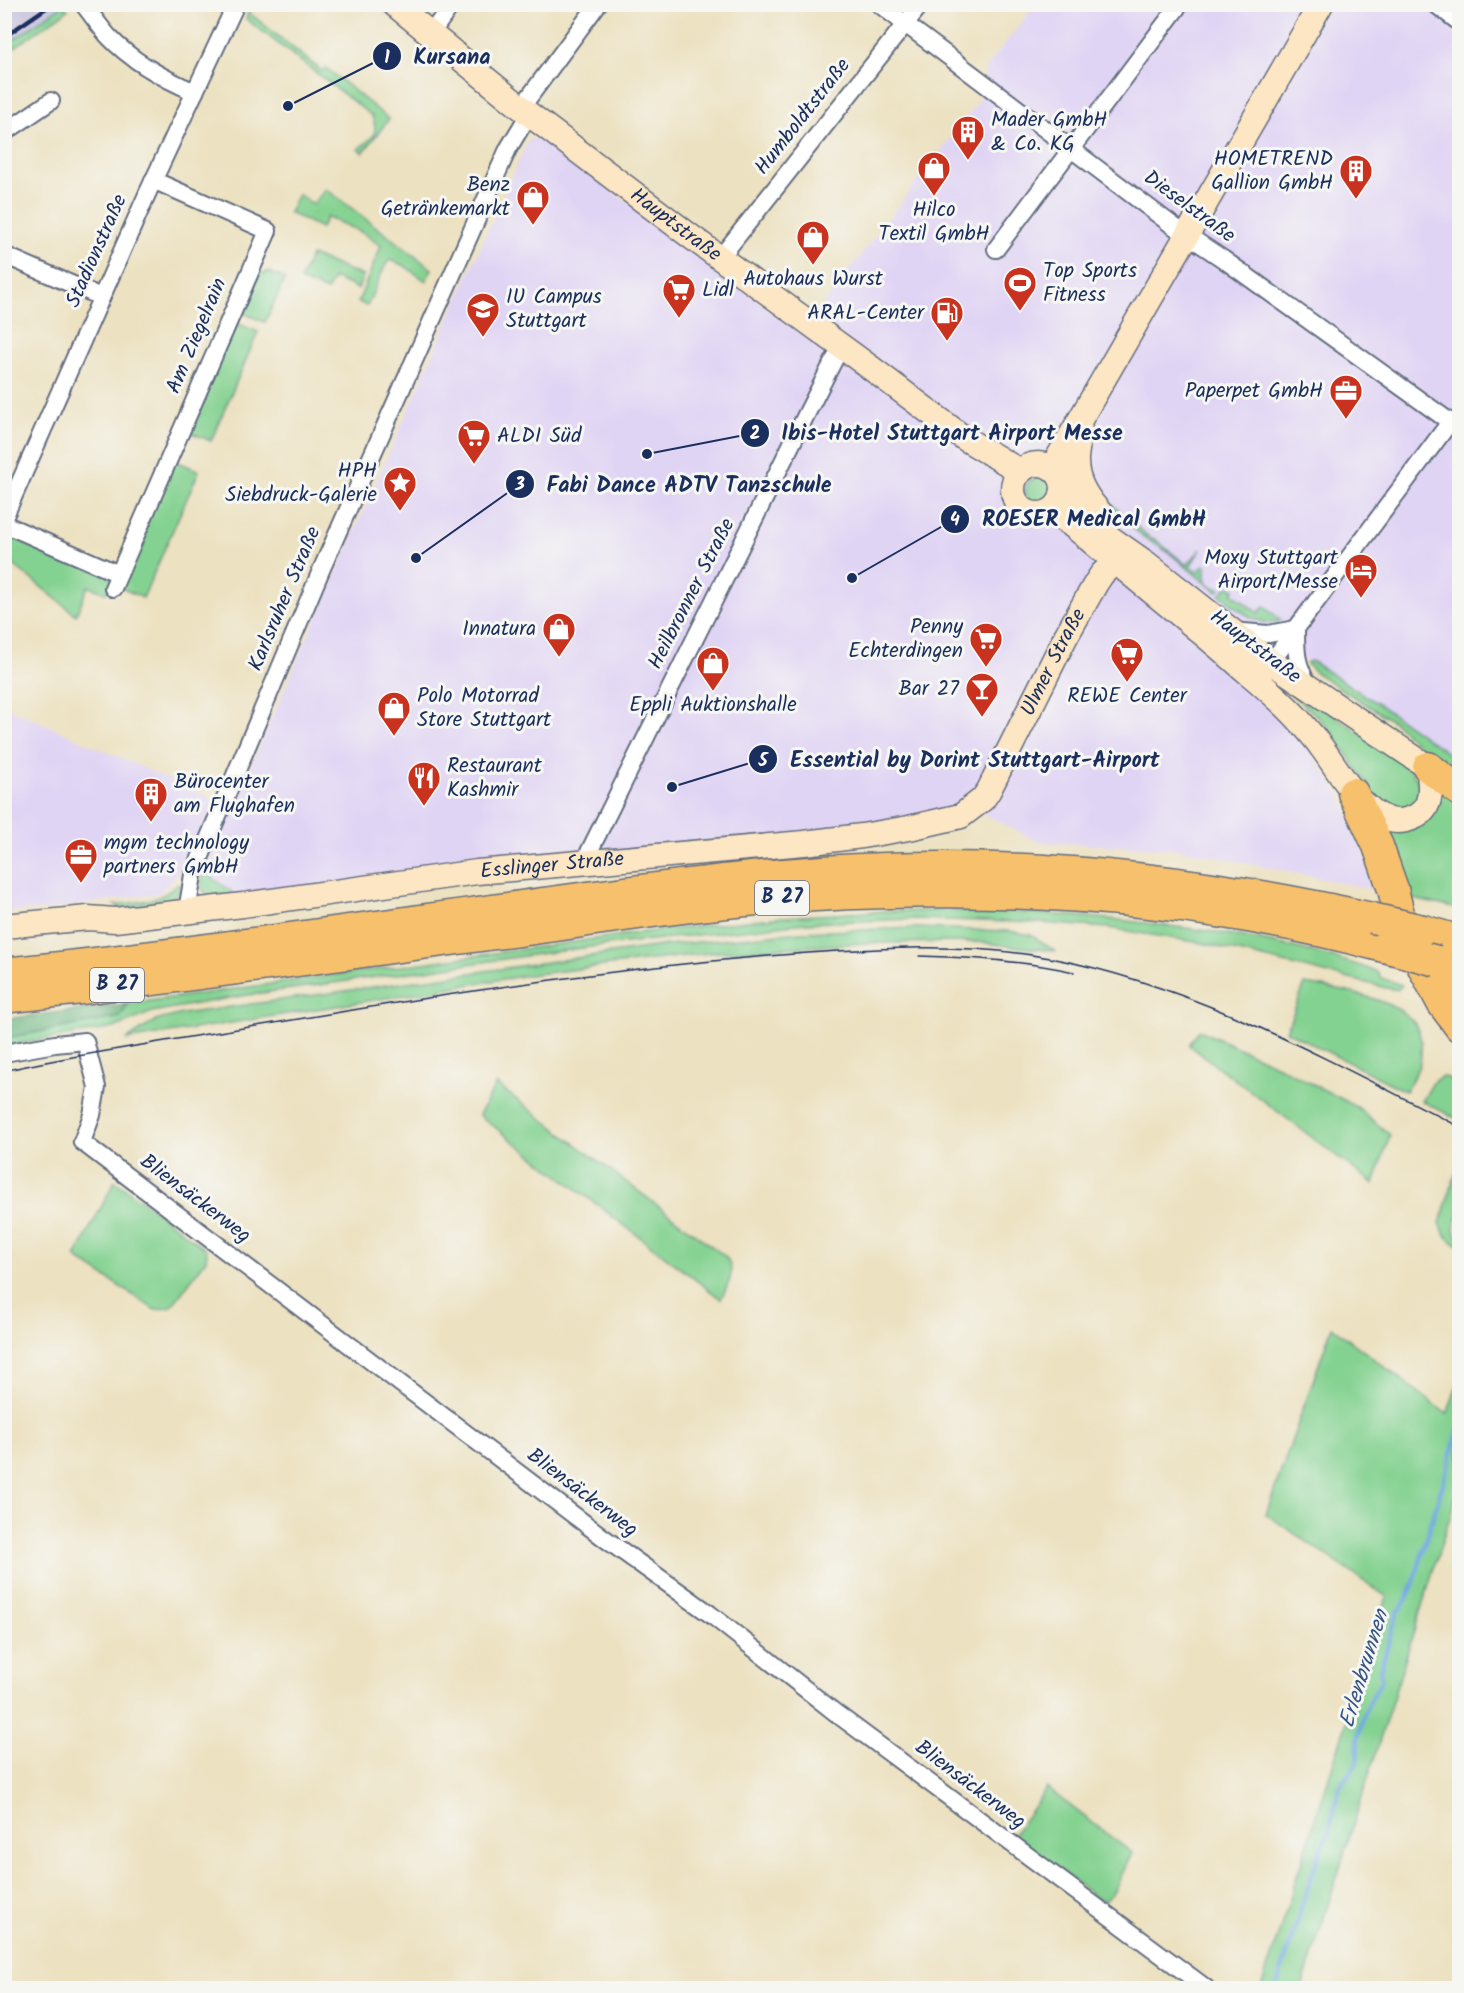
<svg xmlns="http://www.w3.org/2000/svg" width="1464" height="1993" font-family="Kalam,sans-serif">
<rect width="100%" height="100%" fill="#f6f6f2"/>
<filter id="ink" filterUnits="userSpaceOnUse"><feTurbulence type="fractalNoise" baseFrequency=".0167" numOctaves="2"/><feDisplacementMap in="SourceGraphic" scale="12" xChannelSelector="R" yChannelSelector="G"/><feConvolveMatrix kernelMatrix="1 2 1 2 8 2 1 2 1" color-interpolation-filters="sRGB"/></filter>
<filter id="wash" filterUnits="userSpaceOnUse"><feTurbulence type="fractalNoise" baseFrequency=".008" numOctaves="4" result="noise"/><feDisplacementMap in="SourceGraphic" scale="24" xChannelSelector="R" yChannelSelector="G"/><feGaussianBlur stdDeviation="1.35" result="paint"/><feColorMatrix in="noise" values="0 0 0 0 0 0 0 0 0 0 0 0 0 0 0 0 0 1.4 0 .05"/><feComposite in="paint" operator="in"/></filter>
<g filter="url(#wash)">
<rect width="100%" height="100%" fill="#ece1c0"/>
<g fill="#e0d4f4">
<polygon points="1035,5 1459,5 1459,766 1302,658 1265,703 1308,748 1340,795 1380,891 1179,849 1038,842 965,804 902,822 216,900 202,875 528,140 540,137 801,333 980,99 986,68"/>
<polygon points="4,706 217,801 178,874 159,893 44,910 5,911"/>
</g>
<polygon fill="#c4c0db" points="5,4 63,4 63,5 5,46"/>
<g fill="#84d291" stroke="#508078" stroke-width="1.5">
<polygon points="63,5 68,10 5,54 5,46"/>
<path d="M248,12L322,71L326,68L389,119L363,153L358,149C371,138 380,136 372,116L246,19Z"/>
<polygon points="326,189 432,269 426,281 403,265 390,260 386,264 367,306 358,302 381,246 361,232 327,217 321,228 289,213 298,194 313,204"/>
<polygon points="311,255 363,276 358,289 334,278 327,291 300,280"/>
<polygon points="259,271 266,274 267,271 285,279 265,322 241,312"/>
<polygon points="234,322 258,332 211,441 187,431"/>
<polygon points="174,460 199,471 143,598 119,587"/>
<circle cx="1039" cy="492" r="14"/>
<path d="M1106,499L1151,539L1153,538L1187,565L1201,549L1190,566L1198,572L1204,565L1206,567C1202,578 1208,587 1220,589L1217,592L1168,552L1142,536L1104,501Z"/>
<polygon points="12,534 113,578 106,593 88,586 76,615 5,558 5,551"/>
<path d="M1231,587L1235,589L1232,593L1258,613L1264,607L1281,620C1261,631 1236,607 1220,595L1226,588Z"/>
<polygon points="1311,661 1380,705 1459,761 1459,777 1413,741 1394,722 1316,673 1306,663"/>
<polygon points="1290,685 1407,765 1417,779 1421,790 1414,806 1401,811 1385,806 1377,799 1333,734 1317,716 1286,690"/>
<polygon points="1440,787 1459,803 1459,909 1405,897 1378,820 1393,827"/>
<path d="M203,871L232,892L231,896C209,897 197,898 203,871Z"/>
<path d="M177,884L181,885C176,909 140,906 120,908L115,905C138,902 161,902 177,884Z"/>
<path d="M887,911C928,911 970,910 1010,912C1064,914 1117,919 1169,926C1241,934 1310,947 1378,972L1381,978L1402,985L1398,989H1391L1202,943L1108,928L1042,923L916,919L805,923L589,947L241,996L152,1012L114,1028L5,1046V1038L120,1017L128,1004L645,932L783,917Z"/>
<polygon points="917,928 1009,931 1031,935 1055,951 976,942 865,943 717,952 529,975 126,1040 155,1021 182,1014 668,945 801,932"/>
<path d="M1305,984C1335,989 1400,998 1416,1026C1422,1036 1422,1051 1420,1062C1418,1072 1410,1083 1405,1091L1286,1031Z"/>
<polygon points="1199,1030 1276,1065 1357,1107 1390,1135 1374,1184 1189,1045"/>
<polygon points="1441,1077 1449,1078 1459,1087 1459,1120 1422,1101 1434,1081"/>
<path d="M496,1084L726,1257C736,1274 729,1282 721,1299L479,1115Z"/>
<polygon points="1456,1172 1459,1174 1459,1212 1454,1228 1456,1234 1459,1237 1459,1247 1445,1235 1440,1223"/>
<polygon points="115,1181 207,1250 206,1260 171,1307 155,1310 75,1257"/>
<polygon points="1332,1327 1447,1414 1459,1380 1459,1488 1302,1988 1261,1988 1387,1597 1266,1514"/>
<polygon points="1047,1788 1132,1853 1113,1893 1105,1900 1098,1899 1013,1835"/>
</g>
<polygon fill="#6bb47b" stroke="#43726c" stroke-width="1.5" points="128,1004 120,1017 5,1038 5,1019"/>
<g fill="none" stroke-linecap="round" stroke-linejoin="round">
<polyline stroke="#73a8e0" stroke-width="4.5" points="1276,1988 1317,1859 1328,1834 1340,1786 1357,1763 1358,1739 1364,1713 1382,1679 1380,1671 1398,1612 1407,1599 1414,1582 1460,1425"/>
</g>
</g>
<g filter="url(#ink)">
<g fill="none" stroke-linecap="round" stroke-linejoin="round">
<g stroke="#646d80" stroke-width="20">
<g id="street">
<path d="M83,4C92,15 100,27 109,37C133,62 164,79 195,92"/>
<polyline points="879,4 1172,225 1223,259 1460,429"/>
<polyline points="1435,4 1460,23"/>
<polyline points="430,35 452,4"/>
<polyline points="521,108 598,4"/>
<polyline points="4,133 51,101"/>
<polyline points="996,249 1180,4"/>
<polyline points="4,255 101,297"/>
<polyline points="720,258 921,4"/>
<polyline points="4,518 148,192 236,4"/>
<polyline points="4,524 119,574"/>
<polyline points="113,588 268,231 153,180"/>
<path d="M1296,629C1296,654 1296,662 1308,685"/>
<polyline points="1232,631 1268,634 1296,629"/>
<polyline points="1266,669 1450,422"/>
<polyline points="584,862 807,413 834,360 843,347"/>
<polyline points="187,911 193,875 322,568 508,149 529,114"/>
<polyline points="4,1053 55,1044 85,1041 97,1087 92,1115 82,1142 604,1538 710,1614 837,1714 1206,1988"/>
</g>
</g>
<g stroke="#646d80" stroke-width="27">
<g id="secondary">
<path id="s1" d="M394,4L529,114L690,236L871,368L964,438L1013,467L1022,470"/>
<path d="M1080,429C1079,438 1077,448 1076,458C1075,482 1088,500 1104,517"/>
<circle cx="1038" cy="489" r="25"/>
<polyline points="1052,468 1321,4"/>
<path d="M1049,512L1069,523L1084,535C1135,579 1188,620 1238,664C1259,682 1280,699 1299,720C1307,729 1315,738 1322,748C1340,772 1359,810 1390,820C1398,822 1405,821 1412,818C1434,810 1431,786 1428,767L1271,662L1146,563L1096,528L1062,494"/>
<path id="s2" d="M4,926L88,918L115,920L243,905L477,872L804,843L862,836L909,828L961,816L983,799L989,790L1066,636L1096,583L1102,574L1116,561L1125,558L1136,557"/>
</g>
</g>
<g stroke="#646d80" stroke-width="33">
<g id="highway">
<polyline points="1428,767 1460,791"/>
<polyline points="1353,793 1378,846 1393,889 1401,922 1415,952 1442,1003 1460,1027"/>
<polyline points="1423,930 1460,941"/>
<polyline points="1437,961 1460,982"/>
<path d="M4,973C170,956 334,932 499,909C627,892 755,872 884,868C1049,862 1212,882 1372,918"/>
<path d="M4,998C171,980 337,955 504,933C607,919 711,901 816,896C1006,885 1200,897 1384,947"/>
</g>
</g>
<use href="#street" stroke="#fff" stroke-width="16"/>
<use href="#secondary" stroke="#fce6c4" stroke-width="24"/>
<use href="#highway" stroke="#f7c06c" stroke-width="30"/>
<g stroke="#1b2f5e" stroke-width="1.5">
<path d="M919,956C971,957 1023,961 1074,972"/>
<path d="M4,1071C53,1059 103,1052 153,1043C229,1030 306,1018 383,1005C520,983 656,964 794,954C879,948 966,942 1050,958C1196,986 1328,1060 1460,1127"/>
</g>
<polyline stroke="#1b2f5e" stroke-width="4.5" points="4,37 52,4"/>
<g stroke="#646d80" stroke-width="33" stroke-linecap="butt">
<g id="highway-bridge">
<polyline points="1372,918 1423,930"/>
<polyline points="1384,947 1437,961"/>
</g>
</g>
<use href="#highway-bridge" stroke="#f7c06c" stroke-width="30"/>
</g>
</g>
<defs>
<g id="building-pin" transform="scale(1.725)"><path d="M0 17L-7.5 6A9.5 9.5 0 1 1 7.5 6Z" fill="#c8321e" stroke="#f6f6f2"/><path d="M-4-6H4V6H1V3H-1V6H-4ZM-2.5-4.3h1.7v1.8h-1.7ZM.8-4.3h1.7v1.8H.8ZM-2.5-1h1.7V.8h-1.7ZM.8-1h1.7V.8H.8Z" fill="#fff"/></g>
<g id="shop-pin" transform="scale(1.725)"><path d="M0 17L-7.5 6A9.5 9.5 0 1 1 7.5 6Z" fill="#c8321e" stroke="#f6f6f2"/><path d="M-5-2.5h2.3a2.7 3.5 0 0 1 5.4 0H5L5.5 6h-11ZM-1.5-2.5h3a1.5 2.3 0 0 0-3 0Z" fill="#fff"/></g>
<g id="stadium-pin" transform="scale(1.725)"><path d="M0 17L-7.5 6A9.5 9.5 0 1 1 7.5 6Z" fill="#c8321e" stroke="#f6f6f2"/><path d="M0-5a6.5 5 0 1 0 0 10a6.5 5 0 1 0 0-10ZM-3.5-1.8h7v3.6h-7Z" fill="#fff"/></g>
<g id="supermarket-pin" transform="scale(1.725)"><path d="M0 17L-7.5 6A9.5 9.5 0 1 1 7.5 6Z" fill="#c8321e" stroke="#f6f6f2"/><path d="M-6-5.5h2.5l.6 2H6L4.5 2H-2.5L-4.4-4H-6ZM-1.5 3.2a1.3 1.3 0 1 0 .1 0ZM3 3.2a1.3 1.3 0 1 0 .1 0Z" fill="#fff"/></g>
<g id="university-pin" transform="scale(1.725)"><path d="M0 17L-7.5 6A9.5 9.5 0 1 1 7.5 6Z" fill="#c8321e" stroke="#f6f6f2"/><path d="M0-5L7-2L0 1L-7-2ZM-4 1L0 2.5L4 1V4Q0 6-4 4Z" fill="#fff"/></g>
<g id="fuel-pin" transform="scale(1.725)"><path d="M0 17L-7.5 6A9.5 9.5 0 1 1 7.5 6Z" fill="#c8321e" stroke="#f6f6f2"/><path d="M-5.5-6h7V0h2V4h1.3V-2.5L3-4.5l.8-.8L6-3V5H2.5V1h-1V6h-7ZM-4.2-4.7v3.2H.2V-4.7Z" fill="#fff"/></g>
<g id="office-pin" transform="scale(1.725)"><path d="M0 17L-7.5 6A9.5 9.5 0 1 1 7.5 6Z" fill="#c8321e" stroke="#f6f6f2"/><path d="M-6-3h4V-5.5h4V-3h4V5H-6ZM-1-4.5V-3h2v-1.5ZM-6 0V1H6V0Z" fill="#fff"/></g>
<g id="sight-pin" transform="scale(1.725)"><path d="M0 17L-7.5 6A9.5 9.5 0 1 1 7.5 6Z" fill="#c8321e" stroke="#f6f6f2"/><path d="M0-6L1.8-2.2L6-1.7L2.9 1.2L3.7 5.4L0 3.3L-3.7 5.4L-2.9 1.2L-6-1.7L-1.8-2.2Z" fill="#fff"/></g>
<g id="hotel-pin" transform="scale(1.725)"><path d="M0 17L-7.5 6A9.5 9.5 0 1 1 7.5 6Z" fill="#c8321e" stroke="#f6f6f2"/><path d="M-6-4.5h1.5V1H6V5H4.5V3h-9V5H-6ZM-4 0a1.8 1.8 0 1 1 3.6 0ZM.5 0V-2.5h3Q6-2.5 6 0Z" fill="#fff"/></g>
<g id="bar-pin" transform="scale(1.725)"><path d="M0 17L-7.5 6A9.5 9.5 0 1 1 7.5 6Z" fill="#c8321e" stroke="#f6f6f2"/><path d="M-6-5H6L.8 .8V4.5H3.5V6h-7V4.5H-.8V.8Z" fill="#fff"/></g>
<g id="restaurant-pin" transform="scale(1.725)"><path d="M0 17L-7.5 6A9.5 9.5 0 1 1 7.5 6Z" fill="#c8321e" stroke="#f6f6f2"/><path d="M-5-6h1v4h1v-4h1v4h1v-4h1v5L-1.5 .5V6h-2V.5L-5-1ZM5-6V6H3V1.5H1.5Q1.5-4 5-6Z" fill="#fff"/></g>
</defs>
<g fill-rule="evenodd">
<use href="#building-pin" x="968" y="132"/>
<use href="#shop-pin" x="934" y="168"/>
<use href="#building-pin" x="1356" y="171"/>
<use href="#shop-pin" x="533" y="197"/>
<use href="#shop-pin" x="813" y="237"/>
<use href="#stadium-pin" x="1020" y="283"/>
<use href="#supermarket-pin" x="679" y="290"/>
<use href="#university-pin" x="483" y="309"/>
<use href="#fuel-pin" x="947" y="313"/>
<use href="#office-pin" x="1346" y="391"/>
<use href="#supermarket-pin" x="474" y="436"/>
<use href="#sight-pin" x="400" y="483"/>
<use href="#hotel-pin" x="1361" y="570"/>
<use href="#shop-pin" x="559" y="629"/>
<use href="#supermarket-pin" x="986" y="639"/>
<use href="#supermarket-pin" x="1127" y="654"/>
<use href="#shop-pin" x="713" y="663"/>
<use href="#bar-pin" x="982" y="689"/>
<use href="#shop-pin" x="394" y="708"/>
<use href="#restaurant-pin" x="424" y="778"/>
<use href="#building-pin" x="151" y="794"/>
<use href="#office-pin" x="81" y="855"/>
</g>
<g text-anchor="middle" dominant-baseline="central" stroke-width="6" stroke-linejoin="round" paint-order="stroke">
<g fill="#f6f6f2" stroke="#5d6b8a" stroke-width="1.5">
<rect x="755" y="881" width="54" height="34" rx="4.5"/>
<rect x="90" y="968" width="54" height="34" rx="4.5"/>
</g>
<g font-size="20" font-weight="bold" fill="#1b2f5e">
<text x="782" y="898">B 27</text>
<text x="117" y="985">B 27</text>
</g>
<g font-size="21" fill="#1b2f5e" stroke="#f6f6f2">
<text transform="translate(803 117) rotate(-52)">Humboldtstraße</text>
<text transform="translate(1189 207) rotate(36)">Dieselstraße</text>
<text stroke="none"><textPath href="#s1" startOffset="358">Hauptstraße</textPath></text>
<text transform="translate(97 251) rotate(-66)">Stadionstraße</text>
<text transform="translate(197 336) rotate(-67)">Am Ziegelrain</text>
<text transform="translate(692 594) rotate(-63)">Heilbronner Straße</text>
<text transform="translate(285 599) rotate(-67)">Karlsruher Straße</text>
<text transform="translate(1255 647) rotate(37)">Hauptstraße</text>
<text stroke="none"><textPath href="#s2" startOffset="1146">Ulmer Straße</textPath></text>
<text stroke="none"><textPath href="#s2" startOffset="552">Esslinger Straße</textPath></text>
<text transform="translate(195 1199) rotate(37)">Bliensäckerweg</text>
<text transform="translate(582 1493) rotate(37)">Bliensäckerweg</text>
<text transform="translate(970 1785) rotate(37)">Bliensäckerweg</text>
</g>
<g font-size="21" fill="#1b2f5e" stroke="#f6f6f2" text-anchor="start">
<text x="991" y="120">Mader GmbH<tspan x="991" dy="24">&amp; Co. KG</tspan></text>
<text x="1333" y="159" text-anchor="end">HOMETREND<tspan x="1333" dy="24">Gallion GmbH</tspan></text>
<text x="510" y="185" text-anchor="end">Benz<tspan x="510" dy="24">Getränkemarkt</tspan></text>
<text x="934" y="210" text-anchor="middle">Hilco<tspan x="934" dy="24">Textil GmbH</tspan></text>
<text x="1043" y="271">Top Sports<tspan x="1043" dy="24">Fitness</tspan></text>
<text x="813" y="279" text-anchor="middle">Autohaus Wurst</text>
<text x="702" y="290">Lidl</text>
<text x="506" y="297">IU Campus<tspan x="506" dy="24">Stuttgart</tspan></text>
<text x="924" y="313" text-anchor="end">ARAL-Center</text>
<text x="1323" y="391" text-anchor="end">Paperpet GmbH</text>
<text x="497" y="436">ALDI Süd</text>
<text x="377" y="471" text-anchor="end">HPH<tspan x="377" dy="24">Siebdruck-Galerie</tspan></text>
<text x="1338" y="558" text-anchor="end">Moxy Stuttgart<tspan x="1338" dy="24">Airport/Messe</tspan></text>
<text x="963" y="627" text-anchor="end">Penny<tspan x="963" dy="24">Echterdingen</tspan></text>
<text x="536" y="629" text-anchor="end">Innatura</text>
<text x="959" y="689" text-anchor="end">Bar 27</text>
<text x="417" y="696">Polo Motorrad<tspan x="417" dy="24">Store Stuttgart</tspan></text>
<text x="1127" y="696" text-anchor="middle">REWE Center</text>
<text x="713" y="705" text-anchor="middle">Eppli Auktionshalle</text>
<text x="447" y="766">Restaurant<tspan x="447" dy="24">Kashmir</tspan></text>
<text x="174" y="782">Bürocenter<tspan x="174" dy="24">am Flughafen</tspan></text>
<text x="104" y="843">mgm technology<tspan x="104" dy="24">partners GmbH</tspan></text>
</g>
<g font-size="22" font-style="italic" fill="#355385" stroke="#f6f6f2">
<text transform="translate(1365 1669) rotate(-73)">Erlenbrunnen</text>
</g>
</g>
<path fill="none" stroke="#1b2f5e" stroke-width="2" d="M288 106L387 56M647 454L755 433M416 558L520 484M852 578L955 519M672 787L763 759"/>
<g fill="#1b2f5e" stroke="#f6f6f2" stroke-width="2">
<circle cx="288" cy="106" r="6"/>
<circle cx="647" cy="454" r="6"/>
<circle cx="416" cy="558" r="6"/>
<circle cx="852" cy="578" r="6"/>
<circle cx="672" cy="787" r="6"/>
<circle cx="387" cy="56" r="15"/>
<circle cx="755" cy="433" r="15"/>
<circle cx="520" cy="484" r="15"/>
<circle cx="955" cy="519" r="15"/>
<circle cx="763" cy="759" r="15"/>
</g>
<g font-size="18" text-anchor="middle" font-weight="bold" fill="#fff">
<text x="387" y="63">1</text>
<text x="755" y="439">2</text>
<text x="520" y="490">3</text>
<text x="955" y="525">4</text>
<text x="763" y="766">5</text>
</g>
<g font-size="22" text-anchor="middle" font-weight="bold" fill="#1b2f5e" stroke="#f6f6f2" stroke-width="6" stroke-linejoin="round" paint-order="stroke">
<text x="452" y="64">Kursana</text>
<text x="952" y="440">Ibis-Hotel Stuttgart Airport Messe</text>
<text x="689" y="492">Fabi Dance ADTV Tanzschule</text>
<text x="1094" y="526">ROESER Medical GmbH</text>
<text x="975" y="767">Essential by Dorint Stuttgart-Airport</text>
</g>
<rect width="1464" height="1993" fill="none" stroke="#f6f6f2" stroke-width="24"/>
</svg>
